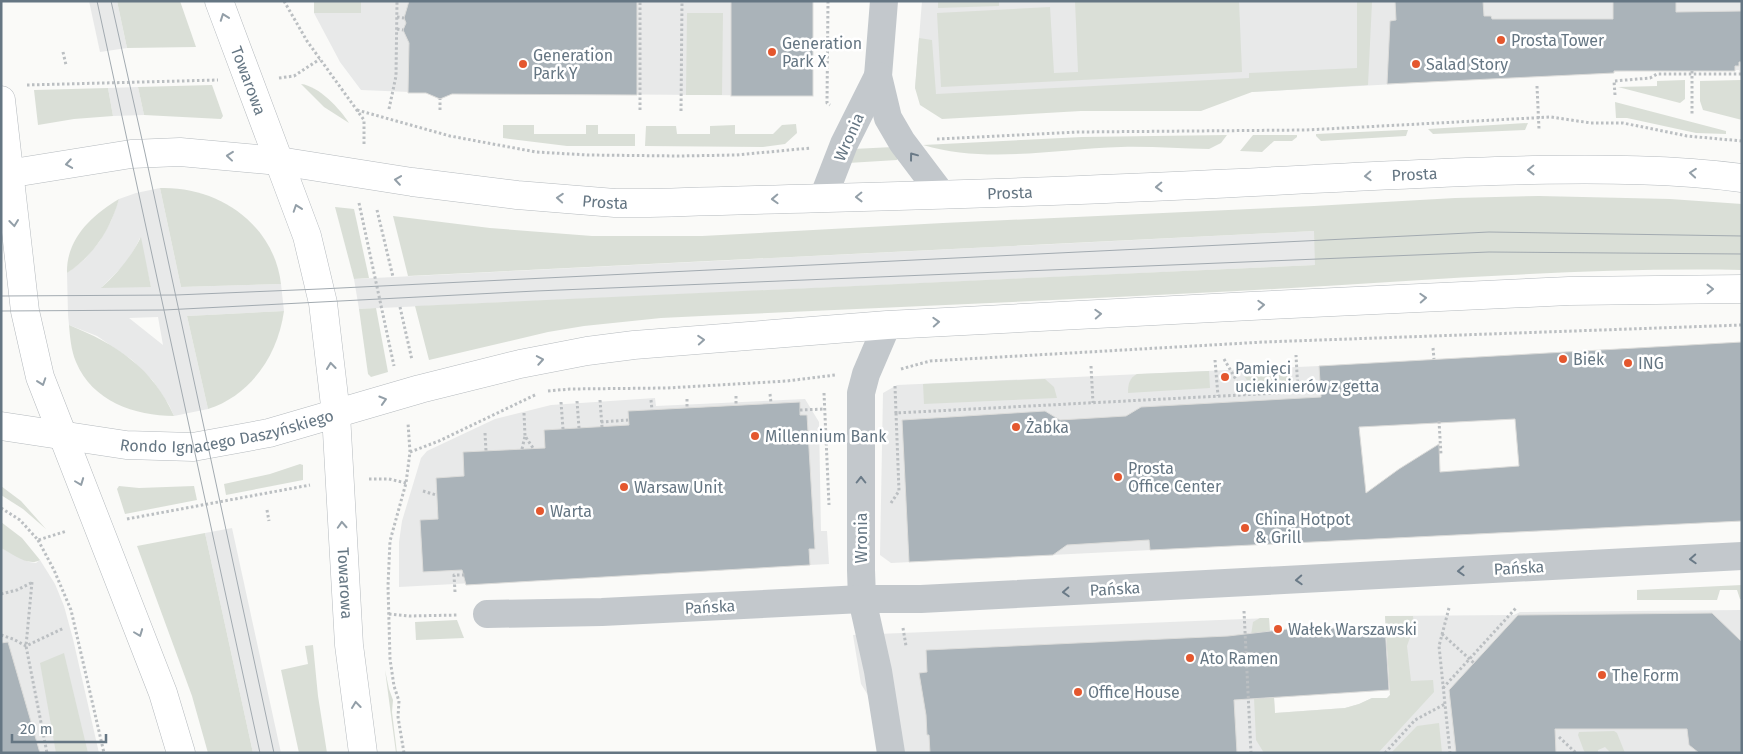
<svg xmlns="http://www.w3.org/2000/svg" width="1743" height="754" font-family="'Fira Sans',sans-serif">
<rect width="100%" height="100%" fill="#fafaf8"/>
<g fill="#e8e9e9" fill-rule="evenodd">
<polygon points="89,1 117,1 127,48 100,52"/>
<polygon points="314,1 813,1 813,96 447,93 445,97 440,99 436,98 434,93 361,90 340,62 314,13"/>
<polygon points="922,1 1742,1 1742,82 1739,70 1627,71 1252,92 931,108 915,88"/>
<polygon points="138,87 144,115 113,116 108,88"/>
<path d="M160,188L181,287L281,284L284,311L187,316L208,409L174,416L169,405L153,381L132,360L97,336L69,325L68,315L67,273L85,259L99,242L111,221L119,199L136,193ZM140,238L151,287H102L125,264L134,250ZM158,317L163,345L129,318Z"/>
<polygon points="1742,228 1316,265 359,309 354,279 1314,231"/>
<polygon points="1319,366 1333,541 891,563 880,555 883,393 897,385"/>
<polygon points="655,398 656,406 805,399 819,422 821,531 827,531 829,564 399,587 399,542 402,521 421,458 427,451 495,419 551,405"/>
<polygon points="232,528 281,753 253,753 205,533"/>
<polygon points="1,548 29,562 36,563 40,560 55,584 64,606 73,639 99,753 1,753"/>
<polygon points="1742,610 1742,753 882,753 874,705 861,684 853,635 1269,618 1275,713 1345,708 1359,704 1372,698 1387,698 1390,695 1385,616 1514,615 1520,612"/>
</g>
<g fill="#dadfd7">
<polygon points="117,1 180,1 196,47 127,48"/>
<rect x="314" y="1" width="47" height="12"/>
<polygon points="938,1 999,1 999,6 938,8"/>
<polygon points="1075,1 1239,1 1242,72 941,87 937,13 1050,7 1054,73 1078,72"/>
<polygon points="1357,1 1375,1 1372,2 1368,85 1252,92 1201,111 1081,111 942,119 920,105 915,88 919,38 932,40 936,94 1249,78 1249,73 1357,68"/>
<polygon points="687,13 723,13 722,95 686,95"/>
<polygon points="1685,80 1685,99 1680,103 1618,87 1657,86 1657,81"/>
<polygon points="1741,80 1742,120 1703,110 1700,101 1700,81"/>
<path d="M301,84C319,86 340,109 349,123L324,107Z"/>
<polygon points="212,85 223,116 221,119 144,115 138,87"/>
<polygon points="108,88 113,116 74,119 38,125 34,90"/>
<polygon points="1615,102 1726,131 1726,134 1696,133 1627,118 1616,118"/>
<polygon points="1528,123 1525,130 1433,134 1428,129"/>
<polygon points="796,124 797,133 785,144 763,147 645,146 646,126 676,126 677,134 710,134 710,126 735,125 735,134 773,134 782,125"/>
<polygon points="503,125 534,125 534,134 586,134 586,125 598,125 598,134 635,134 635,146 567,146 503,138"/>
<polygon points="1403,130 1408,130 1406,136 1321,141 1316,136 1316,134"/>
<path d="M1227,135L1221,143L1209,149C1180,149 1150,146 1121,147C1055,149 987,164 923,145L1082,137Z"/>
<polygon points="1253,135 1297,135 1297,137 1292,141 1274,141 1262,152 1240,151"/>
<polygon points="893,147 898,158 897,160 848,163 853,149"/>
<path d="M160,188C218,186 274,224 281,284L181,287Z"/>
<path d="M1539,196L1670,199L1742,204V270C1573,267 1405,282 1237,291C1045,301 853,309 661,318L584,326L548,332L429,360L415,306L1315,265L1314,231L408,276L393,216L490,228L592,236H702L943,223L1314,206L1455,198Z"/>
<path d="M119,199C110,230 94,255 67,273C66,239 92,215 119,199Z"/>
<polygon points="335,207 354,209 369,278 354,279"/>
<path d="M141,237L151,287L101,288C118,273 131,257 141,237Z"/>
<polygon points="376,308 388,372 371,377 368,374 359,309"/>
<path d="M284,311C278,355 251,395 208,409L187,316Z"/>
<path d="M69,325C116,344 153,368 174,416C135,416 92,401 76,362C71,350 70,337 69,325Z"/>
<polygon points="1291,367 1292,385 1251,387 1240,369"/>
<path d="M1209,371L1210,388L1128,393C1128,385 1129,378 1137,374Z"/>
<polygon points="1045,379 1054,387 1057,398 924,404 923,384"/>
<polygon points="300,464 303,465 303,480 226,495 224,484 270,474"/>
<polygon points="1,486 21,501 46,529 23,509 1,495"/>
<polygon points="119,486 139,488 194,486 197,500 125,514 117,489"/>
<path d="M1,522L22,538L40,560C28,567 13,554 1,548Z"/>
<polygon points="205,533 253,753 208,753 192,696 137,546"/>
<polygon points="1742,585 1742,599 1740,599 1737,590 1720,590 1717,600 1637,600 1637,590"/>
<polygon points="1385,616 1413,616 1414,626 1407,646 1411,681 1433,680 1434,692 1378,753 1264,753 1256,740 1251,635 1253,622 1260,618 1269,618 1275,713 1345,708 1359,704 1372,698 1387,698 1390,695"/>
<polygon points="457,620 464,638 416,640 415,622"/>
<polygon points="313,645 318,696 327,753 299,753 281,670 308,664 305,646"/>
<polygon points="64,653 88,753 56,753 40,663"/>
<polygon points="385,670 389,689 393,700 392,712 397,753 396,753"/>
<polygon points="1439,723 1442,753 1391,753 1417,726"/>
<polygon points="1614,731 1617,733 1625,753 1611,753 1605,747 1598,750 1598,753 1586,753 1584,751 1578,735 1579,732"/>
</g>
<g fill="#aab3b9" stroke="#dcdcda" fill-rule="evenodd">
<polygon points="409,1 637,1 637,95 452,94 440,99 426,93 408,93 409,43 403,30 406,23 404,18"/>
<rect x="731" y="1" width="82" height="95"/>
<polygon points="1395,1 1483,1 1484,16 1491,16 1492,19 1613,19 1613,1 1676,1 1676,12 1742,11 1742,62 1739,62 1739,66 1735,66 1735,71 1614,71 1614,73 1387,84 1390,21 1396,20"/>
<path d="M1742,342V521L1150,550L1149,540L1067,545L1053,555L909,562L902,420L1045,411L1060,420L1126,416L1141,407L1321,397L1319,366ZM1515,419L1519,466L1440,472L1439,444L1399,469L1366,493L1359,427Z"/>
<polygon points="800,402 800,415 807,415 815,549 809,549 810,565 466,585 462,570 423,572 420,520 438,519 436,478 464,476 463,452 545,448 544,430 629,425 628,411"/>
<polygon points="1712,613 1742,642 1742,753 1699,753 1689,745 1687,729 1555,729 1556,753 1456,753 1449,690 1518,615"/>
<polygon points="1385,625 1389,690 1234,700 1237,753 930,753 929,735 927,735 926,715 919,673 927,672 926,650 1228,636 1288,629 1288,631"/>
<polygon points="8,642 40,753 1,753 1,643"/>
</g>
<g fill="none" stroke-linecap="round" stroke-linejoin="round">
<g stroke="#b5babe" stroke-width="29">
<g id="major">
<path id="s1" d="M219,1L307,236L323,303L336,414L349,645L363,753"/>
<polyline points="1,100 25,311 40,377 163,693 181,753"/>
<path id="s2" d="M1,175L131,154L180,152L279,161L412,182L517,195L615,203H649C838,197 1026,194 1215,184C1321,179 1427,172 1533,170C1603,169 1673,169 1742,178"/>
<path id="s3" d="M1,426L126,445L193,447L269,433L420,389L520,364L587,351L634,345L887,325L1251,306L1569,291L1742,289"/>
</g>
</g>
<g stroke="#bbbfc2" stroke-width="3" stroke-dasharray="2.5 2.5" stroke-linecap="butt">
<polyline points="284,1 307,41 364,120 364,145"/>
<polyline points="828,1 827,103 830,105"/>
<polyline points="397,17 404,18"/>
<polyline points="397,29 403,30"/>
<polyline points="63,52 66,65"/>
<polyline points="1692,71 1692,115"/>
<polyline points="279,78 294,76 320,59"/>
<polyline points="27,85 218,80"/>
<polyline points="1537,86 1539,129"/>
<polyline points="1615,95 1614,81 1650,78 1657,74 1742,74"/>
<polyline points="389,109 396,76 397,1"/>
<polyline points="357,110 450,136 536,152 588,155 679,156 736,155 811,148"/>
<polyline points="440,110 440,99"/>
<polyline points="640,110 640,1"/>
<polyline points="681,111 682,1"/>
<polyline points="937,139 1079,132 1306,130 1551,117 1591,123 1623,123 1687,136 1742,141"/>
<polyline points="359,203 394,366"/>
<polyline points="377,210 393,277"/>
<polyline points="400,307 412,360"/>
<polyline points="1433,348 1434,359"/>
<polyline points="1224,359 1245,395"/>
<polyline points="1215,360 1218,396"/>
<polyline points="1091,366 1093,403"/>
<polyline points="901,369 930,361 1264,342 1742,325"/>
<polyline points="895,386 896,413"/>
<polyline points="548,391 570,389 667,388 787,381 835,375"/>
<polyline points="824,393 829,505"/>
<polyline points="770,394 771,403"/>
<polyline points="736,396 736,405"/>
<polyline points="687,399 687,408"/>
<polyline points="600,400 602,427"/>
<polyline points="651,400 652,410"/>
<polyline points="577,401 579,428"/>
<polyline points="561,402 563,429"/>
<polyline points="800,410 825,409"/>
<polyline points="524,413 525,436"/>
<polyline points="1439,421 1441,455"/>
<polyline points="601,422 628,420"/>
<polyline points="485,433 486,451"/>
<polyline points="522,449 525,436 533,448"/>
<polyline points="410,452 439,441 537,394"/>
<polyline points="369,479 389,479 406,483"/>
<polyline points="423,491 436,495"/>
<polyline points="891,503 899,491 896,413 1298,392 1296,355"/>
<polyline points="1,508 20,520 38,540 67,531"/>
<polyline points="267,510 269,521"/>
<polyline points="127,519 310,485"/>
<polyline points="38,540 54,570 71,610 104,753"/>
<polyline points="32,582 26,646 47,753"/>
<polyline points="455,592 454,575 466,575"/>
<polyline points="1,594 17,590 31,583"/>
<polyline points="1449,608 1439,646 1450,753"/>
<polyline points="1244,611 1251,753"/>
<polyline points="389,614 410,616 458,615"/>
<polyline points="903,628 906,646"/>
<polyline points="1442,634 1474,663"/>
<polyline points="1,635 13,639 26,646 64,628"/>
<polyline points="1443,688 1516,608"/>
<polyline points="1559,737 1576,753"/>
<polyline points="404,753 398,717 399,701 394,686 390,659 388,586 390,541 406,483 410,452 408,423"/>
<polyline points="1385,753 1415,720 1445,704"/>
</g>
<g stroke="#c3c8cc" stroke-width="28">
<polyline points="884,1 878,76 888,118 902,142 942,195"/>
<polyline points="823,198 844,144 878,76"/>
<polyline points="887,325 866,374 861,393 861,570 862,599 878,671 891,753"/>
<polyline points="487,614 602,612 862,599 921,599 1742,556"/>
</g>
<use href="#major" stroke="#fff" stroke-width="28"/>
<g stroke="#a2aab0" stroke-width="1">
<polyline points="97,1 260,753"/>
<polyline points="111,1 145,153 274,753"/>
<polyline points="1,296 176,295 320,289 1489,232 1742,236"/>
<polyline points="1,311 164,310 536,291 1489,252 1742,254"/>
</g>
</g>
<defs><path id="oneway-chevron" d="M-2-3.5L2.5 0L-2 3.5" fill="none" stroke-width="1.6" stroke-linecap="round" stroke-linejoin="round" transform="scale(1.25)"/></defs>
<g stroke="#939fa8">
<use href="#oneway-chevron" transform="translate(224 17) rotate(-110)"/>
<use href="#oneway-chevron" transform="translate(230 156) rotate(-174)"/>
<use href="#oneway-chevron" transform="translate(69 164) rotate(171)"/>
<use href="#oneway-chevron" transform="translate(1531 170) rotate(179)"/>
<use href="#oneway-chevron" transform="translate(1693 173) rotate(-175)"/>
<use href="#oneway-chevron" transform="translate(1368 176) rotate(177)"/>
<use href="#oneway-chevron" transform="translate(398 180) rotate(-172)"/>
<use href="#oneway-chevron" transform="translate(1159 187) rotate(178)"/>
<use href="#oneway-chevron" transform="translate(859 197) rotate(179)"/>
<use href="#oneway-chevron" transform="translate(560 198) rotate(-176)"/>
<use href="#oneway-chevron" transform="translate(775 199) rotate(178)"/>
<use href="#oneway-chevron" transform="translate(297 208) rotate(-109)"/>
<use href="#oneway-chevron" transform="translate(14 223) rotate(83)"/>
<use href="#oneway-chevron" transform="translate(1710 289) rotate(-1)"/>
<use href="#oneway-chevron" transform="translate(1423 298) rotate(-3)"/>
<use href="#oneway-chevron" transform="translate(1261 305) rotate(-3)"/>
<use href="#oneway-chevron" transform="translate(1098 314) rotate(-3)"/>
<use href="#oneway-chevron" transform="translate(936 322) rotate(-3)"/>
<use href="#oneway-chevron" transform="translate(701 340) rotate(-4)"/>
<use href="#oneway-chevron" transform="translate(540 360) rotate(-10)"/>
<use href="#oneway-chevron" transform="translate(331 366) rotate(-96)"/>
<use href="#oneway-chevron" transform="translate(42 382) rotate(71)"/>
<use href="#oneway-chevron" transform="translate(383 400) rotate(-17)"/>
<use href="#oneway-chevron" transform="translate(80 482) rotate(69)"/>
<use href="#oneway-chevron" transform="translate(342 525) rotate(-93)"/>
<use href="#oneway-chevron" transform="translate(139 633) rotate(69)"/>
<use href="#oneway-chevron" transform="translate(356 705) rotate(-97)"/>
</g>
<g stroke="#6a7a87">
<use href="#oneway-chevron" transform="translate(913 156) rotate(-127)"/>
<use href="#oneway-chevron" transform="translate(861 480) rotate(-90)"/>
<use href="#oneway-chevron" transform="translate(1693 559) rotate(177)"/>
<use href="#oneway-chevron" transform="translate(1461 571) rotate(177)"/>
<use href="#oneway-chevron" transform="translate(1299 580) rotate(177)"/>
<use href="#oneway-chevron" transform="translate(1066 592) rotate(177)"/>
</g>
<g fill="#e4572e" stroke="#fff" stroke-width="2">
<circle cx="1501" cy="40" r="5"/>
<circle cx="772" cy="52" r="5"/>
<circle cx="523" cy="64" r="5"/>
<circle cx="1416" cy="64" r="5"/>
<circle cx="1563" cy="359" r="5"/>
<circle cx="1628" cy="363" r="5"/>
<circle cx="1225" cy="377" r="5"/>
<circle cx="1016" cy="427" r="5"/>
<circle cx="755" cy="436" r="5"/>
<circle cx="1118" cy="477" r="5"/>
<circle cx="624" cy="487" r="5"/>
<circle cx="540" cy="511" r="5"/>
<circle cx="1245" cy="528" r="5"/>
<circle cx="1278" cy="629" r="5"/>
<circle cx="1190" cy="658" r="5"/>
<circle cx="1602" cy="675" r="5"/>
<circle cx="1078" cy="692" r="5"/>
</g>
<g text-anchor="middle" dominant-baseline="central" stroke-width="5" stroke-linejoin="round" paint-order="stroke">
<g font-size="16" fill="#657683" stroke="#fff" text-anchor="start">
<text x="1511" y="40">Prosta Tower</text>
<text x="782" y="43">Generation<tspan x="782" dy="18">Park X</tspan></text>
<text x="533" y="55">Generation<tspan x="533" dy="18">Park Y</tspan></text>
<text x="1426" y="64">Salad Story</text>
<text x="1573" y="359">Biek</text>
<text x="1638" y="363">ING</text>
<text x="1235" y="368">Pamięci<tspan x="1235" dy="18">uciekinierów z getta</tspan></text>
<text x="1026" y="427">Żabka</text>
<text x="765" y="436">Millennium Bank</text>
<text x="1128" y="468">Prosta<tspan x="1128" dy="18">Office Center</tspan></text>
<text x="634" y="487">Warsaw Unit</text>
<text x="550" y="511">Warta</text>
<text x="1255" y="519">China Hotpot<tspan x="1255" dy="18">&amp; Grill</tspan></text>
<text x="1288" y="629">Wałek Warszawski</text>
<text x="1200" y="658">Ato Ramen</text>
<text x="1612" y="675">The Form</text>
<text x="1088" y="692">Office House</text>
</g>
<g font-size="16" fill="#657683" stroke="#fff">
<text stroke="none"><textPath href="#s1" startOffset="85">Towarowa</textPath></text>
<text transform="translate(849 137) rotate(-66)">Wronia</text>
<text stroke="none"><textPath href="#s2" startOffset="1419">Prosta</textPath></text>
<text stroke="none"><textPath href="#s2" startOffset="1014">Prosta</textPath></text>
<text stroke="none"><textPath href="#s2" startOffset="609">Prosta</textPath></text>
<text stroke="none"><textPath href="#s3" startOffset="229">Rondo Ignacego Daszyńskiego</textPath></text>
<text transform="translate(861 538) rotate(-90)">Wronia</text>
<text transform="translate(1519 568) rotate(-3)">Pańska</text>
<text stroke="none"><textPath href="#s1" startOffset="601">Towarowa</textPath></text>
<text transform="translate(1115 589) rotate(-3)">Pańska</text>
<text transform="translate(710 607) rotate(-3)">Pańska</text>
</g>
</g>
<rect width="1743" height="754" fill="none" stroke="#657683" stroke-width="5"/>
<path d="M12 734v8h94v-8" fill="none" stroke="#657683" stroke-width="2.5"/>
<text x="20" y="734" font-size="15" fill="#657683" stroke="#ffffff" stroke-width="4" paint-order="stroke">20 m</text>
</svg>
